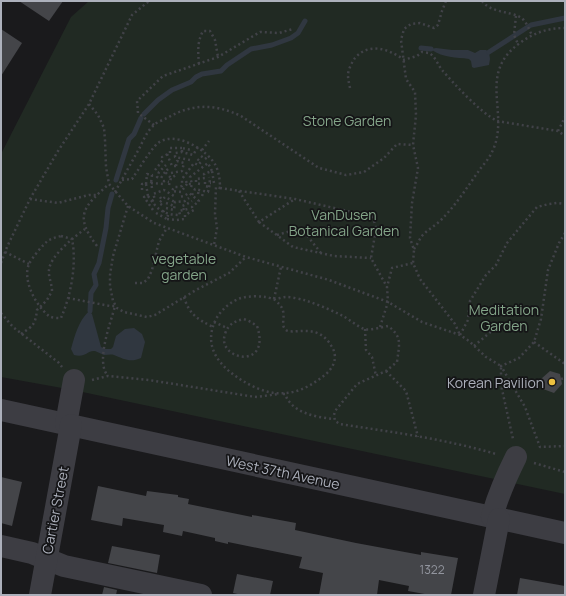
<svg xmlns="http://www.w3.org/2000/svg" width="566" height="596" font-family="Manrope,sans-serif">
<rect width="100%" height="100%" fill="#1a1a1c"/>
<polygon fill="#212a23" points="89,1 565,1 565,494 73,390 1,377 1,154 71,17"/>
<g fill="#303740">
<path d="M436,48L452,50H468L475,53L480,50H486L489,52L490,59L489,65L474,68L472,67L471,61L469,59C456,57 443,58 432,50L431,49Z"/>
<path d="M89,311L92,314L101,347L105,349H111L113,347L116,336L125,329L134,328L142,334L145,342L141,358C130,363 124,359 114,355C111,354 107,355 104,355C101,354 98,352 95,351C87,350 86,358 74,355L71,349C75,335 78,322 89,311Z"/>
</g>
<g fill="none" stroke-linecap="round" stroke-linejoin="round">
<g stroke="#303740" stroke-width="5">
<polyline points="421,48 431,49"/>
<polyline points="489,52 531,25 565,18"/>
<polyline points="144,114 158,100 172,90 191,82 196,77 202,74 221,71 227,65 251,49 272,45 291,38 298,33 305,21"/>
<polyline points="116,180 129,139 134,134 141,118"/>
<polyline points="90,311 91,293 96,285 94,274 99,263 106,228 108,208 112,194"/>
</g>
</g>
<g fill="#444549">
<polygon points="19,1 63,1 49,21"/>
<polygon points="1,29 22,43 1,76"/>
<polygon points="550,371 560,374 562,384 554,393 543,389 541,379"/>
<polygon points="1,477 22,482 12,526 1,523"/>
<polygon points="98,486 146,496 147,491 178,495 178,497 189,499 188,504 252,517 252,515 296,523 295,530 356,543 421,555 421,552 458,558 451,595 430,595 408,591 409,586 379,580 377,595 319,595 323,573 299,568 302,557 228,542 228,544 215,541 215,538 183,531 182,536 163,532 164,525 123,518 122,526 91,520"/>
<polygon points="112,546 160,555 157,573 108,563"/>
<polygon points="237,574 273,581 270,595 242,595 233,593"/>
<polygon points="520,578 565,586 565,595 517,595"/>
<polygon points="104,587 117,590 116,595 102,595"/>
</g>
<g fill="none" stroke-linecap="round" stroke-linejoin="round">
<g stroke="#414248" stroke-width="2.5" stroke-dasharray="2 3" stroke-linecap="butt">
<polyline points="446,1 442,11 438,25 434,28 420,23 411,24 404,29 401,40 406,79 415,92 416,115 413,145 418,168 412,203 410,238 414,250 413,263 420,279 455,324 460,335"/>
<path d="M482,1C491,13 509,11 520,17C526,20 529,30 532,35"/>
<polyline points="516,16 514,35 518,44"/>
<path d="M403,60L417,56L422,52C423,52 428,53 429,53C435,56 438,65 442,70C455,85 480,112 497,121L558,131L565,136"/>
<path d="M199,64C198,52 197,42 203,31H210L215,40L218,57"/>
<path d="M350,88C349,83 348,79 348,75C348,70 352,62 355,58C369,42 388,49 403,59"/>
<polyline points="89,104 98,115 104,128 105,140 106,167 109,184 128,206 134,210 154,223 246,257 329,280 388,302 422,322 460,335 469,341 486,357 501,366 501,385 513,439"/>
<polyline points="154,125 138,113 137,101 163,76 218,57 260,32 279,33 293,29"/>
<polyline points="558,131 565,117"/>
<polyline points="202,150 209,141"/>
<polyline points="182,152 182,148 191,150"/>
<polyline points="167,154 172,166 179,166"/>
<polyline points="201,156 205,159 209,156"/>
<polyline points="190,160 175,157 175,153 182,152 193,155 198,147"/>
<polyline points="168,169 165,172 171,178"/>
<polyline points="155,170 163,160 162,157 170,153 170,148 182,148"/>
<polyline points="165,172 161,178 157,177 159,172 166,165"/>
<polyline points="171,173 182,171 184,163 177,161 176,166"/>
<path d="M122,180L132,179C139,169 150,150 158,143C175,130 208,150 216,166C219,173 220,180 220,188L216,187L215,214L217,228L214,245"/>
<polyline points="186,181 187,184 192,184"/>
<polyline points="205,182 205,186 209,187"/>
<polyline points="146,184 148,196 144,197 153,210"/>
<polyline points="187,184 181,192 172,191 174,187 178,187 182,186 182,179 194,163 198,165 201,162 196,158"/>
<polyline points="200,184 196,183 196,179 205,178 204,174 212,171 214,183 210,183"/>
<polyline points="169,185 171,178 176,175"/>
<polyline points="191,187 192,184 190,177 208,163 212,171"/>
<polyline points="152,188 151,183 164,184 164,181 169,182"/>
<polyline points="220,188 295,199 373,217 376,229 371,258 387,287"/>
<polyline points="142,190 142,184 146,184 147,174 152,175 151,183"/>
<polyline points="239,191 259,222 295,199"/>
<path d="M115,192C123,178 131,163 139,149C143,141 147,131 154,125C157,122 163,120 167,118C193,103 215,104 241,116L319,168L346,175L364,172L384,158L397,144L413,145"/>
<polyline points="198,194 199,190"/>
<polyline points="192,195 195,189 208,192 210,183 209,177"/>
<path d="M148,196C157,209 163,215 180,215L179,211L188,209"/>
<polyline points="202,196 204,191"/>
<polyline points="160,197 162,200"/>
<polyline points="30,199 58,203 89,195 96,195"/>
<polyline points="152,201 155,199 153,194 164,190 174,196"/>
<polyline points="166,203 174,206"/>
<polyline points="162,205 159,203 165,197 175,202"/>
<polyline points="128,206 113,256 110,275 110,286 113,301 117,308 124,312 147,317 155,315 196,290 229,273 246,257"/>
<polyline points="184,210 182,206 187,204 192,201"/>
<polyline points="163,212 166,208 174,210 175,202 185,201 189,198"/>
<polyline points="156,213 167,219 168,215"/>
<polyline points="167,219 176,220 185,219 185,215 194,210 192,207 199,201 189,193 184,196 179,197"/>
<polyline points="259,222 293,247 334,256 371,258"/>
<polyline points="565,233 559,243 548,270 541,319 534,342 519,358 501,366 525,407 540,447 565,446"/>
<polyline points="277,235 301,228 321,253"/>
<path d="M61,236L72,239C77,264 71,295 61,318C57,318 52,318 49,316C36,306 22,280 29,264C32,258 44,243 49,240C53,238 57,237 61,236Z"/>
<path d="M97,246C74,216 83,207 109,184"/>
<path d="M414,249C417,245 419,240 422,236C427,230 435,226 441,220C455,206 466,189 478,172C482,166 489,159 492,152C511,114 476,74 520,43C533,33 548,28 565,28"/>
<polyline points="5,252 29,264"/>
<polyline points="1,263 7,247 30,199 58,151 89,104 132,15 149,1"/>
<polyline points="135,283 143,283 148,279 152,270 159,241 167,228"/>
<path d="M184,297C189,314 197,319 213,327"/>
<path d="M68,298L110,306H115C111,322 95,362 108,376"/>
<path d="M274,299C278,303 282,306 283,311C285,316 281,325 285,329C291,337 317,320 332,347C338,357 334,367 326,374C315,383 301,392 286,393C270,395 255,388 243,381C220,367 202,347 216,319C221,310 231,301 241,298C249,296 258,296 265,297C268,297 272,299 274,299C278,299 282,297 286,297C292,297 299,299 304,300C317,304 331,310 343,316C350,320 357,326 364,329C370,331 381,327 388,326C403,337 399,345 397,362L386,371L357,384L335,411L334,415L335,421L340,424C392,432 445,439 496,454"/>
<polyline points="274,299 281,267"/>
<polyline points="1,313 13,327 59,363 62,367"/>
<path d="M244,319L251,322L257,326C272,371 216,360 225,334C228,324 235,321 244,319Z"/>
<polyline points="214,322 227,328"/>
<polyline points="380,327 388,302 387,287 392,268 413,263"/>
<polyline points="365,329 366,350 372,357 376,376"/>
<path d="M21,334C34,325 35,325 37,310L47,300L52,291C52,284 48,276 49,270C50,256 74,237 85,229"/>
<polyline points="460,335 468,320 470,301 486,275 496,265 507,243 521,226 537,207 549,204 557,203 565,204"/>
<polyline points="534,342 565,364"/>
<polyline points="474,346 494,329"/>
<polyline points="386,371 406,391 418,437"/>
<polyline points="561,379 565,378"/>
<polyline points="92,380 108,376 149,380 249,396 257,397 278,394"/>
<path d="M283,394H285C292,413 315,417 334,419"/>
<polyline points="534,463 565,472"/>
</g>
<g stroke="#3d3d43" stroke-width="22">
<polyline points="1,410 565,533"/>
<polyline points="66,424 74,380"/>
<path d="M492,517C498,495 506,477 516,457"/>
<polyline points="1,546 32,553 64,566 201,595"/>
<polyline points="40,595 71,425"/>
<polyline points="484,595 499,519"/>
</g>
</g>
<circle fill="#eec140" stroke="#151517" stroke-width="1.5" cx="552" cy="382" r="4"/>
<g text-anchor="middle" dominant-baseline="central" stroke-width="3.5" stroke-linejoin="round" paint-order="stroke">
<g font-size="12" fill="#92959e">
<text x="432" y="569">1322</text>
</g>
<g font-size="14" fill="#84a589" stroke="#151517">
<text x="347" y="120">Stone Garden</text>
<text x="344" y="214">VanDusen<tspan x="344" dy="16">Botanical Garden</tspan></text>
<text x="184" y="258">vegetable<tspan x="184" dy="16">garden</tspan></text>
<text x="504" y="309">Meditation<tspan x="504" dy="16">Garden</tspan></text>
</g>
<g font-size="14" fill="#acb0bb" stroke="#151517" text-anchor="end">
<text x="544" y="382">Korean Pavilion</text>
</g>
<g font-size="14" fill="#acb0bb" stroke="#151517">
<text transform="translate(283 472) rotate(12)">West 37th Avenue</text>
<text transform="translate(55 510) rotate(-79)">Cartier Street</text>
</g>
</g>
<rect width="566" height="596" fill="none" stroke="#acb0bb" stroke-width="4"/>
</svg>
